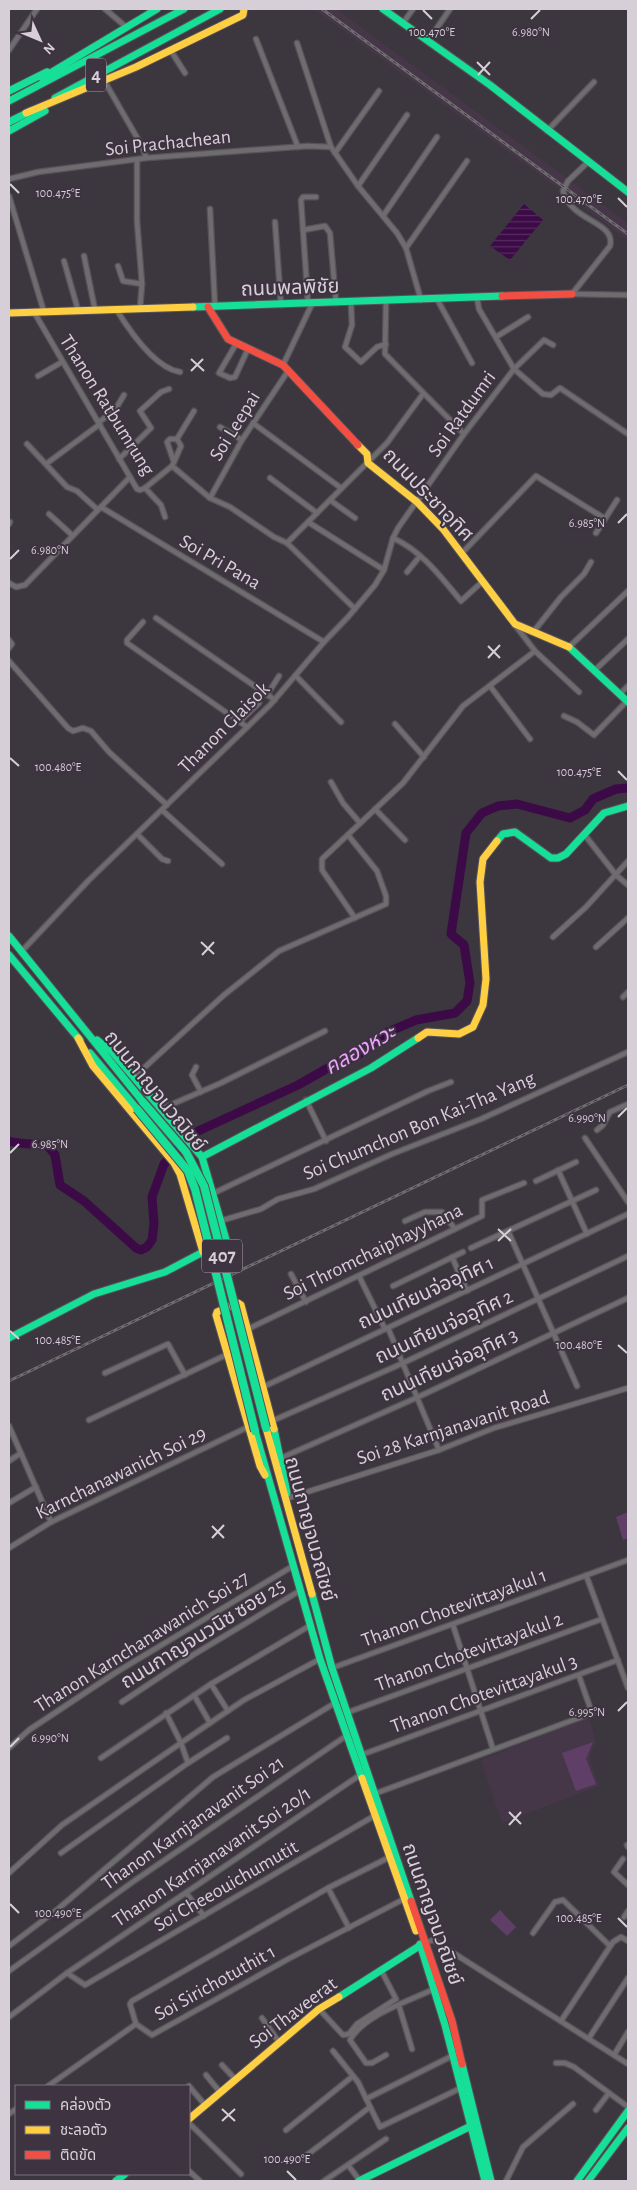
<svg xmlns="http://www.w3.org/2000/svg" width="637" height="2190" font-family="'Alegreya Sans','Noto Sans Thai',sans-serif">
<defs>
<pattern id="water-rules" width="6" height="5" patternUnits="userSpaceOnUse" patternTransform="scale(1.25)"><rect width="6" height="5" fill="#3c0a46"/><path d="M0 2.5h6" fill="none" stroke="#572d60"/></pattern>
</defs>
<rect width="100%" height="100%" fill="#3c363e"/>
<g fill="#453748">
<polygon points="314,9 336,9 628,223 628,240"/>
<polygon points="589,1717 596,1742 590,1754 591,1764 599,1786 502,1823 481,1760"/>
</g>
<g fill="#5f3f68">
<polygon points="628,1512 628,1538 623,1540 616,1517"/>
<polygon points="593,1742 586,1759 596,1784 576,1791 562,1753"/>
<polygon points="500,1910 516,1927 507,1936 490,1920"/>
</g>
<polygon fill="url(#water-rules)" points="524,204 543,220 510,260 490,246"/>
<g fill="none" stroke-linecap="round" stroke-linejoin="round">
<path stroke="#3c0a46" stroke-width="9" d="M9,1141C23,1145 34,1143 48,1146L55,1155L60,1185L84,1201L136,1248L141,1250L147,1247L152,1240L154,1224L152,1197L164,1164L194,1133L298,1085L342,1060L354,1058L388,1032L416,1020L455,1013L467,1001L470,983L464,945L451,934L466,833L482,813L498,806L517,804L570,818L585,810L593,799L616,789L628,788"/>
<g stroke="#575259" stroke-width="7">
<g id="street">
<polyline points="105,9 125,26"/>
<polyline points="403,23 413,9"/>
<polyline points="256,39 298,147"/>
<polyline points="428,41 450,9"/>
<polyline points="297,43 331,147 358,186 397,233 406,248 421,300"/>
<polyline points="9,50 37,9"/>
<polyline points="171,51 185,73"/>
<polyline points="105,82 143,148 146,158"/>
<polyline points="547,131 594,82"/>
<polyline points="335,153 379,91"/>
<polyline points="137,160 137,221 142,284 140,308"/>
<polyline points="9,179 38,172 146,158 308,146 331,147"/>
<polyline points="358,186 407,115"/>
<polyline points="9,196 44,312"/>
<polyline points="210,209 215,307"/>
<polyline points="383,216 437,137"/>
<polyline points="275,222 281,305"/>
<polyline points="303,230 325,226 330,233 336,303"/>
<polyline points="406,248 467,161"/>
<polyline points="84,256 95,310"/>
<polyline points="64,261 78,310"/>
<polyline points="118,266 123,281 142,284"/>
<path d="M572,294L610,246C616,221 571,222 563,191L568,181L588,162"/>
<polyline points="572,294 628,295"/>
<polyline points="477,298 479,309 514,369 543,394 551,395 560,388 628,434"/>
<polyline points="437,299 472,363"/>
<polyline points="386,300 385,354 464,434"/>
<polyline points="308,303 301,200 303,197 316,197"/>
<polyline points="351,303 352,325 345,347 361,362 377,347 386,344"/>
<path d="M116,309C129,330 155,368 180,372"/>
<polyline points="34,312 137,489 140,490 145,488 172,466 210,498 230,507 274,537 287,543 355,609"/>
<polyline points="496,337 528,317"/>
<polyline points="236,344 219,373 230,378 235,377 248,349"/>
<polyline points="283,365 312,304"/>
<polyline points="38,376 62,362"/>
<polyline points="99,422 115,410 124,395"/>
<polyline points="253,423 341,488"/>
<polyline points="220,427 242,440"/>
<polyline points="27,444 67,487 77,491 98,510"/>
<polyline points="119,459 151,428 140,411 161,392 169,389"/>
<polyline points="174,462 181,446 177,439"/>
<polyline points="46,464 100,424"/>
<polyline points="172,466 174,462 167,442 170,439 177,439 194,411"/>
<polyline points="270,478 317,513"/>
<polyline points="145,488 161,505 165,517"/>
<polyline points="210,498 242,440 288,371"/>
<polyline points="330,500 355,518"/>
<polyline points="101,507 324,642"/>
<polyline points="49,514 72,535"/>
<polyline points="308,522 384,570"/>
<polyline points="9,524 10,522"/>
<polyline points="596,533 617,500"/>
<path d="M393,538C422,551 441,577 461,601L483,581"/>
<polyline points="287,543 387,443 423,394"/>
<polyline points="462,553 536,476 604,518"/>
<polyline points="407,572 420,556"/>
<polyline points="9,583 16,587 25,585 130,477"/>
<polyline points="156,618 275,700"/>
<polyline points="143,622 127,640 127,643 247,727"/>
<polyline points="515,625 535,651 579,692"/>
<polyline points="534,631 561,597 584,574 591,562"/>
<polyline points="9,640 12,644 9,648"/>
<polyline points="569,647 628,591"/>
<polyline points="9,661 68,728 73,731 83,728 91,731 109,752 167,805"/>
<polyline points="595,670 628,639"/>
<polyline points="296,676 341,722"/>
<polyline points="490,686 530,739"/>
<polyline points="620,694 628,686"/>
<polyline points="267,695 279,676"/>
<polyline points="564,716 577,722 594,735 627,701"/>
<polyline points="239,722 259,703"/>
<polyline points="395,724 424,757"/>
<polyline points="331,782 343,803 360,823"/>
<polyline points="375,809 405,840"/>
<polyline points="162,810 222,864"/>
<polyline points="137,834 162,859 168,861"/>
<polyline points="584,834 616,875 628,885"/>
<polyline points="355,918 322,870 322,859 403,783 463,706 535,651"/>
<polyline points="553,937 586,907 628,861"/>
<polyline points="596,947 628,918"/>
<polyline points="21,952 88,881 270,705 324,642 348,617 375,585 384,570 393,538 398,528 464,434 514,369 544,340 553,345"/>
<polyline points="623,997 628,992"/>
<polyline points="196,1067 192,1075 201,1092"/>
<polyline points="134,1077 224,995 279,951 386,904 386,896 377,871 348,835"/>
<polyline points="306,1100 326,1141"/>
<polyline points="161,1109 221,1083 325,1031"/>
<polyline points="597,1130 603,1125 610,1112 628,1104"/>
<polyline points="585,1138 628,1202"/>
<polyline points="558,1170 587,1234"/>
<polyline points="536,1181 576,1162"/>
<polyline points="214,1193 428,1091 451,1082"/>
<polyline points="220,1221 261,1209 278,1199 314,1189 392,1154 481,1119 628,1052"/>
<polyline points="405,1221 425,1212 442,1212 455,1229"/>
<polyline points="508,1231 577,1386"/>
<polyline points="471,1248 596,1190"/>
<polyline points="452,1257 467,1291"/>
<polyline points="291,1274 306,1302"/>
<polyline points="359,1276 385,1329"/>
<polyline points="393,1286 463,1252"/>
<polyline points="388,1328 439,1450"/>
<polyline points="248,1329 482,1216 482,1200 524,1183"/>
<polyline points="105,1373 168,1344 185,1375"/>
<polyline points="263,1387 628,1214"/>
<polyline points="89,1420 228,1354"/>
<polyline points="272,1421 401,1364 628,1256"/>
<polyline points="9,1426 51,1522"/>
<polyline points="281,1458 416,1398 628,1298"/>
<polyline points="9,1461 21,1453"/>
<polyline points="288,1498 439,1450 494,1428 628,1388"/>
<polyline points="9,1503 36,1487"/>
<polyline points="9,1548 51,1522 248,1427"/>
<polyline points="586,1575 628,1688"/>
<polyline points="453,1625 493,1749"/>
<polyline points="332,1668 628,1560"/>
<polyline points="211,1684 228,1711"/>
<polyline points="194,1695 210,1723"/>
<polyline points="122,1702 193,1655 301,1590"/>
<polyline points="346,1713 602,1619"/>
<polyline points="9,1748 29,1730 115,1673 293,1566"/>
<polyline points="361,1755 618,1660"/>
<polyline points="101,1758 211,1684 311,1625"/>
<polyline points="188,1763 227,1738"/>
<polyline points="374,1794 592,1713 579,1676"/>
<polyline points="627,1845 628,1847"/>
<polyline points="61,1853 188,1763 181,1743 166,1713"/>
<polyline points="623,1859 614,1872 628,1885"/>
<polyline points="9,1873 62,1825 210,1723 244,1700 320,1659"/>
<polyline points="328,1888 349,1928"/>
<polyline points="186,1893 204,1916"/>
<polyline points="624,1917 628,1911"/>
<polyline points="533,1933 555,1902 563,1900 610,1946"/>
<polyline points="425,1943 433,1940 628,2064"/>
<polyline points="9,1946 58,1909 213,1777 335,1703"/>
<polyline points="9,1971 134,1881 346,1736"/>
<polyline points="67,1973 85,1985 374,1816"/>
<polyline points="399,2006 412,2049"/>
<polyline points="319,2009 343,2035 349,2034 357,2024 396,1999 381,1970"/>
<polyline points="9,2017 67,1973 360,1775"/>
<polyline points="262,2018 279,2042"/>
<polyline points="561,2021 613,1942 621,1937 628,1941"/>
<polyline points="136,2024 130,2004 132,2001 328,1888 388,1858"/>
<polyline points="136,2024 152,2035 290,1958 404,1899"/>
<polyline points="589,2038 628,1978"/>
<polyline points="333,2051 358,2082 380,2127 461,2088"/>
<path d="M386,2055L372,2063H366L350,2040C364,2015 409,2001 434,1989"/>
<polyline points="614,2055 628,2032"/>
<polyline points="556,2063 565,2063 574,2067 628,2107"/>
<polyline points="222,2065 235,2079"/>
<polyline points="206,2075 220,2092"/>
<polyline points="48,2086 136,2024"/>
<polyline points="189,2086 205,2105"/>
<polyline points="366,2099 452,2056"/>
<polyline points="596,2110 609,2093"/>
<polyline points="9,2114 16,2109"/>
<polyline points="189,2123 241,2174"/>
<polyline points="286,2130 353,2076"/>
<polyline points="303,2158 370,2107"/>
<polyline points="348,2165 360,2181"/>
<polyline points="189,2171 200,2181"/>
<polyline points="324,2181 386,2139"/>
<polyline points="506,2181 523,2147 573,2104"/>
</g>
</g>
<g stroke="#575259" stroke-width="9">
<g id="fast">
<polyline points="383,9 490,85 628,192"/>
<polyline points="42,78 157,9"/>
<polyline points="9,91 47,72"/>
<polyline points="55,98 220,9"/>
<polyline points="9,101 184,9"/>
<polyline points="9,122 31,111"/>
<polyline points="9,131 45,111"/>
<polyline points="193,307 502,296"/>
<polyline points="569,647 628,702"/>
<polyline points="497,841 503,834 515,832 551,858 558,858 566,854 604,813 628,806"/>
<polyline points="9,936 143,1102"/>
<polyline points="9,955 80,1040"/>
<polyline points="97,1040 112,1052 202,1157"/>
<polyline points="90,1053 137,1109"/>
<polyline points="9,1338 94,1294 165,1272 203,1252 227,1243 202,1157 371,1068 418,1038"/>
<polyline points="274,1429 287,1493"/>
<polyline points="255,1431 320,1659 362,1778"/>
<polyline points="312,1594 332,1668 411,1901"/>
<polyline points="420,1944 445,2025 485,2181"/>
<polyline points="339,1997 424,1943"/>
<polyline points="462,2064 491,2181"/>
<polyline points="116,2181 125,2174"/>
<polyline points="359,2181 471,2126"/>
<polyline points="577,2181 628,2111"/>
<polyline points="588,2181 628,2128"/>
</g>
</g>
<g stroke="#575259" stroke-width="9">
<g id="slow">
<polyline points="26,113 136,67 243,15 244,9"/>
<polyline points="9,313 193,307"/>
<polyline points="358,445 367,454 368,463 417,502 443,529 515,624 569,647"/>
<polyline points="78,1038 93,1066 174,1163 180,1174 203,1252"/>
<polyline points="418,1038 427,1032 459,1034 473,1027 483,1005 486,979 480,882 483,859 497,841"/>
<polyline points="266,1428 312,1594"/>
<polyline points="265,1475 260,1466 216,1315 217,1312 238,1303 241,1305 274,1429"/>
<polyline points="362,1778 416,1931"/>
<polyline points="189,2119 319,2009 339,1997"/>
</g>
</g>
<g stroke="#575259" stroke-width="9">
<g id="jam">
<polyline points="502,296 572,294"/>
<polyline points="208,307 228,339 283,365 358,445"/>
<polyline points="411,1901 452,2021 462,2064"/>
</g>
</g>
<use href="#street" stroke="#6e6c6f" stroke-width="4.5"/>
<use href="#fast" stroke="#16e098" stroke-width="7"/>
<use href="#slow" stroke="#ffcf43" stroke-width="7"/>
<use href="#jam" stroke="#f24e42" stroke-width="7"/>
<g stroke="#706d71" stroke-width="3">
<g id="rail">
<polyline points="322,9 628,234"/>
<polyline points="9,1381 628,1085"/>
</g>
</g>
<use href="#rail" stroke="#3e3341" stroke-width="1" stroke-dasharray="4" stroke-linecap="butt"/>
<g stroke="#575259" stroke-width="10" stroke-linecap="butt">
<g id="fast-bridge">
<polyline points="143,1102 186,1152 204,1186 266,1428"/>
<polyline points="137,1109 188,1171 195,1189 255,1431"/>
</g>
</g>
<use href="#fast-bridge" stroke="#16e098" stroke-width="8"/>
</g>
<path fill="none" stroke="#d6cfd7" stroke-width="2" d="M423,10L432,19M531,19L540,10M477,62L490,75M478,75L490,62M10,184L19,193M618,198L627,207M191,359L204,371M191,371L203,359M618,523L627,514M10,559L19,550M488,646L500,658M488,658L500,645M10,758L19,766M618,771L627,780M201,942L214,954M202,955L214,942M618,1117L627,1108M10,1153L19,1144M498,1229L511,1241M498,1241L511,1229M10,1331L19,1339M618,1345L627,1353M212,1526L224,1538M212,1538L224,1525M618,1711L627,1702M10,1747L19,1738M509,1812L521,1824M509,1825L521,1812M10,1904L19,1913M618,1918L627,1927M222,2109L235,2121M222,2121L235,2109M287,2171L296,2180"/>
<g text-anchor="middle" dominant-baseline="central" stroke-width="4" stroke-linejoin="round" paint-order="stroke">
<g fill="#3e3341" stroke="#a8a0aa" stroke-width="1">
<rect x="86" y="58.5" width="20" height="33" rx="4"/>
<rect x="202" y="1239.5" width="40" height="33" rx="4"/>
</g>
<g font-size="19" font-weight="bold" fill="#d6cfd7">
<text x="96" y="75">4</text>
<text x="222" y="1256">407</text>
</g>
<g font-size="20" fill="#d6cfd7" stroke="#3e3341">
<text transform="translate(168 143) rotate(-6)">Soi Prachachean</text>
<text transform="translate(290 288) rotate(-2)">ถนนพลพิชัย</text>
<text transform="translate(107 405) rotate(58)">Thanon Ratbumrung</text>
<text transform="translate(462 414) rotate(-54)">Soi Ratdumri</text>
<text transform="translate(235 426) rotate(-58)">Soi Leepai</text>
<text transform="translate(428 495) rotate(46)">ถนนประชาอุทิศ</text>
<text transform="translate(220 562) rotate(30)">Soi Pri Pana</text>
<text transform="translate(224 728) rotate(-45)">Thanon Glaisok</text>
<text transform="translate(155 1091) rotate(51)">ถนนกาญจนวณิชย์</text>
<text transform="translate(419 1126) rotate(-23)">Soi Chumchon Bon Kai-Tha Yang</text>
<text transform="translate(373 1252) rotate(-26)">Soi Thromchaiphayyhana</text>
<text transform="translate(426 1293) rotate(-25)">ถนนเทียนจ่ออุทิศ 1</text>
<text transform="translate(444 1327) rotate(-25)">ถนนเทียนจ่ออุทิศ 2</text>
<text transform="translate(449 1365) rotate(-25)">ถนนเทียนจ่ออุทิศ 3</text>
<text transform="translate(453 1428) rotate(-18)">Soi 28 Karnjanavanit Road</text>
<text transform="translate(121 1473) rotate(-26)">Karnchanawanich Soi 29</text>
<text transform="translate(310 1529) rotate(75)">ถนนกาญจนวณิชย์</text>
<text transform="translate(454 1608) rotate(-20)">Thanon Chotevittayakul 1</text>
<text transform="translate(203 1634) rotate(-32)">ถนนกาญจนวนิช ซอย 25</text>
<text transform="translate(142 1642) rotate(-32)">Thanon Karnchanawanich Soi 27</text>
<text transform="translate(469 1652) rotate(-20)">Thanon Chotevittayakul 2</text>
<text transform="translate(484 1694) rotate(-20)">Thanon Chotevittayakul 3</text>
<text transform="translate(193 1823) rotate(-35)">Thanon Karnjanavanit Soi 21</text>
<text transform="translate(212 1857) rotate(-34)">Thanon Karnjanavanit Soi 20/1</text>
<text transform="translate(226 1886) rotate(-30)">Soi Cheeouichumutit</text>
<text transform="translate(432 1914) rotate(71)">ถนนกาญจนวณิชย์</text>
<text transform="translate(215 1983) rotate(-29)">Soi Sirichotuthit 1</text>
<text transform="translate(293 2013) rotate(-37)">Soi Thaveerat</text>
</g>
<g font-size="21" font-style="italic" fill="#eda3fe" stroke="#3e3341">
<text transform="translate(360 1050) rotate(-30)">คลองหวะ</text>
</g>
</g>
<g font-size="12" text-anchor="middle" fill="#d6cfd7" stroke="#3e3341" stroke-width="4" stroke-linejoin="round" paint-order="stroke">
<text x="432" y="36">100.470°E</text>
<text x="531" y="36">6.980°N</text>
<text x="58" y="197">100.475°E</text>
<text x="579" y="203">100.470°E</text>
<text x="587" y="527">6.985°N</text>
<text x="50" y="554">6.980°N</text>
<text x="58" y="771">100.480°E</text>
<text x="579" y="776">100.475°E</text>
<text x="587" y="1122">6.990°N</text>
<text x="50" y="1148">6.985°N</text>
<text x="58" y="1344">100.485°E</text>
<text x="579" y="1349">100.480°E</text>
<text x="587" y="1716">6.995°N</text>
<text x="50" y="1742">6.990°N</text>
<text x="58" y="1917">100.490°E</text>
<text x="579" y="1922">100.485°E</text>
<text x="287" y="2163">100.490°E</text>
</g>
<rect width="637" height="2190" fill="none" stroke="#d6cfd7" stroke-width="20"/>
<rect x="15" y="2085" width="175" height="90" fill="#3e3341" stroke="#7b717d"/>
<rect x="25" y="2101" width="25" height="8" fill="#16e098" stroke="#7b717d"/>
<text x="60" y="2110" font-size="15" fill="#d6cfd7">คล่องตัว</text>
<rect x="25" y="2126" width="25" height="8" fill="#ffcf43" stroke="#7b717d"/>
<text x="60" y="2135" font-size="15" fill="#d6cfd7">ชะลอตัว</text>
<rect x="25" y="2151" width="25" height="8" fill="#f24e42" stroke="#7b717d"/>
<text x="60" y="2160" font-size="15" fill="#d6cfd7">ติดขัด</text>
<g transform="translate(40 40) rotate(134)" stroke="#3e3341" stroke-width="4" paint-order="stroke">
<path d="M0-4L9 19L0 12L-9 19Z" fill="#d6cfd7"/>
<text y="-8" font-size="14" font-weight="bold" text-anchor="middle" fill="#d6cfd7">N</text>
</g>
</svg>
